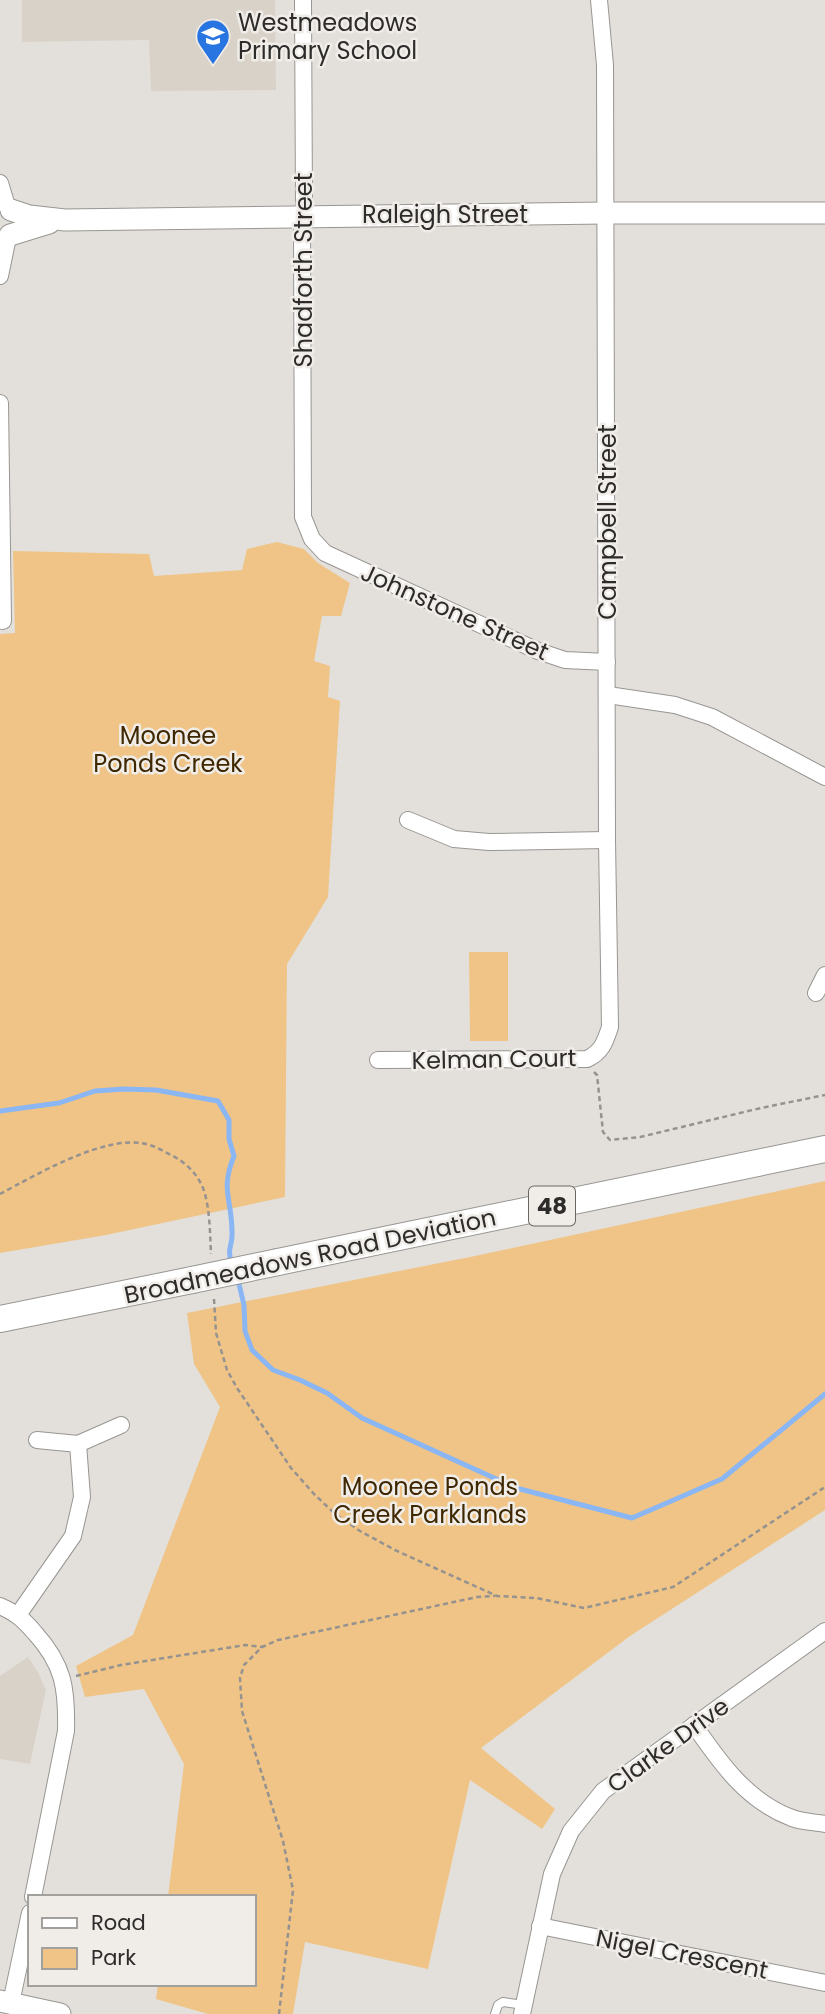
<svg xmlns="http://www.w3.org/2000/svg" width="825" height="2014" font-family="Poppins,sans-serif">
<rect width="100%" height="100%" fill="#e3e0dc"/>
<g fill="#d9d2c8">
<polygon points="22,0 275,0 276,90 151,91 149,40 22,42"/>
<polygon points="28,1657 38,1672 46,1690 30,1764 0,1759 0,1676"/>
</g>
<g fill="#efc486">
<polygon points="277,542 304,549 318,563 350,583 341,616 322,616 314,661 330,666 328,697 340,701 328,897 287,964 285,1197 106,1235 0,1253 0,634 15,633 13,551 149,554 154,576 242,570 247,549"/>
<polygon points="469,952 508,952 508,1041 470,1041"/>
<polygon points="825,1181 825,1510 630,1636 481,1748 555,1809 542,1829 470,1780 428,1969 305,1942 293,2014 208,2014 156,1999 158,1984 254,1984 254,1897 168,1897 184,1764 144,1689 85,1697 76,1666 133,1635 220,1407 194,1364 187,1313 475,1256"/>
</g>
<g fill="none" stroke-linecap="round" stroke-linejoin="round">
<g stroke="#8bb6f4" stroke-width="5">
<path d="M0,1111L59,1103L95,1091L124,1089L156,1090L218,1101L229,1120V1139L234,1156C220,1190 232,1199 232,1232C233,1247 226,1247 232,1264"/>
<polyline points="238,1280 244,1305 245,1331 252,1350 273,1370 300,1380 327,1393 362,1418 516,1488 632,1518 722,1479 825,1394"/>
</g>
<g stroke="#989692" stroke-width="10">
<polyline id="service" points="495,2014 498,2005 503,2002 524,2005"/>
</g>
<g stroke="#989692" stroke-width="18">
<g id="minor">
<polyline points="303,0 304,206 302,225 303,517 312,539 325,553 538,651 565,660 607,662"/>
<polyline points="0,183 7,206"/>
<polyline points="0,276 8,237"/>
<polyline points="0,403 3,621"/>
<polyline points="608,695 675,705 712,717 825,777"/>
<polyline points="408,820 454,839 489,842 607,840"/>
<polyline points="816,993 825,975"/>
<path d="M378,1060L587,1059C602,1052 605,1042 610,1027L607,840L605,65L599,0"/>
<polyline points="37,1440 78,1444 121,1425"/>
<path d="M0,1606C16,1613 23,1619 35,1633C64,1665 67,1689 66,1731L33,1897"/>
<polyline points="18,1615 73,1536 82,1497 78,1444"/>
<path d="M694,1725C721,1764 747,1801 792,1818C802,1822 815,1822 825,1824"/>
<polyline points="540,1926 825,1983"/>
<polyline points="11,2003 30,1913"/>
<polyline points="522,2014 552,1874 571,1831 603,1791 825,1631"/>
</g>
</g>
<g stroke="#989692" stroke-width="23">
<g id="tertiary">
<polyline points="11,210 29,216 65,220 606,213 825,213"/>
<polyline points="10,235 49,223"/>
<polyline points="0,2001 60,2014"/>
</g>
</g>
<g stroke="#989692" stroke-width="28">
<g id="primary">
<polyline points="278,1262 825,1149"/>
<polyline points="0,1319 192,1280"/>
</g>
</g>
<g stroke="#959290" stroke-width="2.5" stroke-dasharray="5 3.5" stroke-linecap="butt">
<polyline points="594,1072 597,1075 603,1132 610,1140 640,1137 761,1108 825,1095"/>
<path d="M0,1194C36,1175 105,1134 146,1144C155,1146 163,1151 171,1155C187,1163 200,1176 205,1194C210,1213 210,1234 211,1254"/>
<polyline points="214,1299 216,1333 227,1370 237,1388 291,1468 314,1494 334,1513 360,1531 395,1550 497,1596 536,1598 584,1608 673,1587 825,1487"/>
<polyline points="76,1676 121,1665 245,1645 262,1647"/>
<polyline points="279,2014 293,1890 283,1841 242,1711 240,1678 244,1665 262,1647 278,1640 477,1597 495,1596"/>
</g>
<use href="#service" stroke="#fff" stroke-width="8"/>
<use href="#minor" stroke="#fff" stroke-width="16"/>
<use href="#tertiary" stroke="#fff" stroke-width="21"/>
<use href="#primary" stroke="#fff" stroke-width="26"/>
<g stroke="#989692" stroke-width="28" stroke-linecap="butt">
<polyline id="primary-bridge" points="192,1280 278,1262"/>
</g>
<use href="#primary-bridge" stroke="#fff" stroke-width="26"/>
</g>
<defs>
<g id="school-pin" transform="scale(1.75)"><path d="M0 17L-7.5 6A9.5 9.5 0 1 1 7.5 6Z" fill="#2875e1" stroke="#f0ede9"/><path d="M0-5L7-2L0 1L-7-2ZM-4 1L0 2.5L4 1V4Q0 6-4 4Z" fill="#fff"/></g>
</defs>
<g fill-rule="evenodd">
<use href="#school-pin" x="213" y="36"/>
</g>
<g text-anchor="middle" dominant-baseline="central" stroke-width="5" stroke-linejoin="round" paint-order="stroke">
<rect fill="#f0ede9" stroke="#686664" stroke-width="2" x="529" y="1186.5" width="46" height="39" rx="5"/>
<g font-size="23" font-weight="bold" fill="#2d2c2b">
<text x="552" y="1206">48</text>
</g>
<g font-size="24" fill="#2d2c2b" stroke="#f0ede9" text-anchor="start">
<text x="238" y="22">Westmeadows<tspan x="238" dy="28">Primary School</tspan></text>
</g>
<g font-size="24" fill="#2d2c2b" stroke="#f0ede9">
<text x="445" y="214">Raleigh Street</text>
<text transform="translate(303 270) rotate(-90)">Shadforth Street</text>
<text transform="translate(607 522) rotate(-90)">Campbell Street</text>
<text transform="translate(455 612) rotate(24)">Johnstone Street</text>
<text transform="translate(494 1059) rotate(-1)">Kelman Court</text>
<text transform="translate(310 1256) rotate(-12)">Broadmeadows Road Deviation</text>
<text transform="translate(668 1745) rotate(-36)">Clarke Drive</text>
<text transform="translate(682 1954) rotate(11)">Nigel Crescent</text>
</g>
<g font-size="24" fill="#3f2800" stroke="#f0ede9">
<text x="168" y="735">Moonee<tspan x="168" dy="28">Ponds Creek</tspan></text>
<text x="430" y="1486">Moonee Ponds<tspan x="430" dy="28">Creek Parklands</tspan></text>
</g>
</g>
<rect x="28" y="1895" width="228" height="91" fill="#f0ede9" stroke="#a2a09d" stroke-width="2"/>
<rect x="42" y="1918" width="35" height="10" fill="#ffffff" stroke="#a2a09d" stroke-width="2"/>
<text x="91" y="1930" font-size="21" fill="#2d2c2b">Road</text>
<rect x="42" y="1948" width="35" height="21" fill="#efc486" stroke="#a2a09d" stroke-width="2"/>
<text x="91" y="1965" font-size="21" fill="#2d2c2b">Park</text>
</svg>
